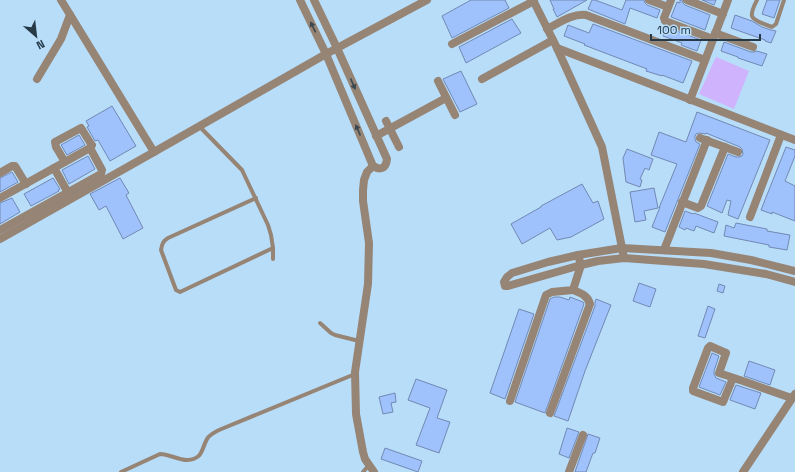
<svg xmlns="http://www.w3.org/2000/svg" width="795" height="472" font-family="'Space Grotesk',sans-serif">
<rect width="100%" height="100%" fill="#b8ddf9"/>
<polygon fill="#cfb3fd" points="716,57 749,71 734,109 699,94"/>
<g fill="#9fc1fc" stroke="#7289b3">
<polygon points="471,0 505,0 509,8 452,38 442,16"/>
<polygon points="550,0 587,0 557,17 553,9 554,9"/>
<polygon points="592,0 595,0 622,10 626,0 644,0 645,3 647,5 660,10 657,18 630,8 625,24 588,9"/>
<polygon points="680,0 682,0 683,3 685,5 710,15 705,30 671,17 677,2 680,3"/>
<polygon points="702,0 716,0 714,5"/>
<polygon points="767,0 780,0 774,18 762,14"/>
<polygon points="735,15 752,21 762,27 771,30 776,31 771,43 765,41 765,40 731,28"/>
<polygon points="512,19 521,33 466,63 459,47"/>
<polygon points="593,24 692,61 683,83 662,75 662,76 646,71 647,69 584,45 585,44 564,36 568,25 589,33"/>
<polygon points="666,27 701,40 697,51 681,45 682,43 663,36"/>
<polygon points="724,42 751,52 754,52 757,51 760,52 767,54 762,66 738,58 738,57 721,51"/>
<polygon points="461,71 477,104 460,112 443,79"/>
<polygon points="112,106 136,146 110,161 98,140 95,141 87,127 89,126 86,121"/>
<polygon points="697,112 770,140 738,219 728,215 731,201 727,200 722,213 707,206 728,154 736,157 739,157 742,156 743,154 742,149 740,147 706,133 706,134 699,133 696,134 695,136 695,139 696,142 700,144 665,232 652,227 660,207 659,208 677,164 651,155 659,132 686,142"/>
<polygon points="79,135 85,145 67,155 61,145"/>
<polygon points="786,147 795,150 795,156 785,181 795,186 795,221 772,212 772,214 761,210"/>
<polygon points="627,149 653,159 649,170 645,168 640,179 642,180 640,187 626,182 623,158"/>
<polygon points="88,156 95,169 69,184 62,170"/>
<polygon points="12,172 18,182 0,192 0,178"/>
<polygon points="53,178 60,189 58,190 59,191 31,206 24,194"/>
<polygon points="120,178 129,193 126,195 143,228 123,239 106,206 99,210 90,194"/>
<polygon points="582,184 593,203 598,201 604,219 571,237 557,240 550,228 522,244 511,224 541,207 541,206"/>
<polygon points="654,188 658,208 644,211 646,220 635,222 630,192"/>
<polygon points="12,198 20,212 0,224 0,203"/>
<polygon points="685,211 693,214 694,213 718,222 714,233 696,226 694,231 686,228 685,230 679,227"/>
<polygon points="736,223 767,229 767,231 790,235 787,250 769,247 769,245 724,236 726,225 734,228"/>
<polygon points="639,283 656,289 650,307 633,301"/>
<polygon points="719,284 725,286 723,293 717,291"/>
<polygon points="554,297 560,297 569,300 570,297 583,302 584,304 545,413 515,402 550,299"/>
<polygon points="596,299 611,305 585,371 568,421 554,416 595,306 595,302"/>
<polygon points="708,306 715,309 705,338 698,336"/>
<polygon points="519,309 534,314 505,399 490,393"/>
<polygon points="712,353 719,356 714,371 714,374 716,378 726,382 720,395 699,387"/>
<polygon points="749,361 775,370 770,385 744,376"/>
<polygon points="416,379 447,390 437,418 450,422 439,453 416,445 430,408 408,400"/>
<polygon points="736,385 761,393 755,409 730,400"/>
<polygon points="395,393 396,402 391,403 393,412 383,414 379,397"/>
<polygon points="567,428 579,432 569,458 559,454"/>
<polygon points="588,434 600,438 595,453 593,453 586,472 575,472"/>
<polygon points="385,448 422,461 418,472 381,459"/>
</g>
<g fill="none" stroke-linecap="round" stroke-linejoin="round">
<g stroke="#968475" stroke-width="4">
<path d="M757,0C755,4 751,11 752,16C753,21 767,25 772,27L776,24L784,0"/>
<polyline points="199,126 242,170 268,225 271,235 273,248 273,259"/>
<path d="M256,198L168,238C163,241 162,244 161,250L176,290L180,292L273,248"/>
<polyline points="320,323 331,333 335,335 359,341"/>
<path d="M121,472L160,454C169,454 178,460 187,460C203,459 201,450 207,439C209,435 215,432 219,430L355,374"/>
<polyline points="363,472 369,465"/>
</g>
<g stroke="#968475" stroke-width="8">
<polyline points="61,0 154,152 326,54 427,0"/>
<polyline points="533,0 557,48 602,147 624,258"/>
<polyline points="649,0 668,7"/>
<polyline points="671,0 664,18 665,21 713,39"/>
<polyline points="687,0 723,14"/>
<path d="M547,29C559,23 573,13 586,15L705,60"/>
<polyline points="715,33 753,47"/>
<polyline points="452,44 534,1"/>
<polyline points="557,48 795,140"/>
<polyline points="37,79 61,39 70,15"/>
<polyline points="482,79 553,40"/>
<polyline points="438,81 455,115"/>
<polyline points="690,100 728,0"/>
<polyline points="386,121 399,147"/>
<polyline points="376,136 446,98"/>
<polyline points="700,138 738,152"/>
<polyline points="65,162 56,147 55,142 81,128 91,144 92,145 90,148 54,168 71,198"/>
<polyline points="373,166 367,172 364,180 363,190 363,201 369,243 368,284 355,372 356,414 363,452 365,459 374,472"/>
<polyline points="0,173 12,166 15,166 26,184"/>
<polyline points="0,198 54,168"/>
<polyline points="682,202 698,208 701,206 725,147"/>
<polyline points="750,217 781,135"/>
<polyline points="0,230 101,174 102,170 90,148"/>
<polyline points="0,239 154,152"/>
<polyline points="664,250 707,140"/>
<path d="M733,378L723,402L693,391V388L708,348L710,346L726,353L719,373C744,381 768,390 792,398"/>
<polyline points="510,401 546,295 552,292 573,290 581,265 578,255"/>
<path d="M550,413L590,304C588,296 581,293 573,290"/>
<polyline points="569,472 583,435"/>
</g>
<g stroke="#968475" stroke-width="8">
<path d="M300,0L326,54L373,166C381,171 386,168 387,159L337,48L314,0"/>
<polyline points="795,271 751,260 711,253 622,248 578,255 548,262 512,273 507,277 504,282 505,286 508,286 581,265 598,261 624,258 704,264 766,274 795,282"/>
<polyline points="743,472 795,394"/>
</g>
</g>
<defs><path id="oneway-solid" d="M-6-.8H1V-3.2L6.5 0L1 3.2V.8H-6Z"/></defs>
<g fill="#3c4850">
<use href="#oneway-solid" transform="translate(313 27) rotate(-116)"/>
<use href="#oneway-solid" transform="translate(353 84) rotate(66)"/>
<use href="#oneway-solid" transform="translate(358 130) rotate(-113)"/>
</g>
<g transform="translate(36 36) rotate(152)" stroke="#b8ddf9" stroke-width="3" paint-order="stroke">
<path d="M0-3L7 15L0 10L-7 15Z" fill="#263947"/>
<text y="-6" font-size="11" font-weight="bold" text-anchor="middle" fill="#263947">N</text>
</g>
<path d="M651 34v6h109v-6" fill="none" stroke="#263947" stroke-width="2"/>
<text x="657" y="34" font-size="12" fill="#263947" stroke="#b8ddf9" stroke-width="3" paint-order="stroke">100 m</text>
</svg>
